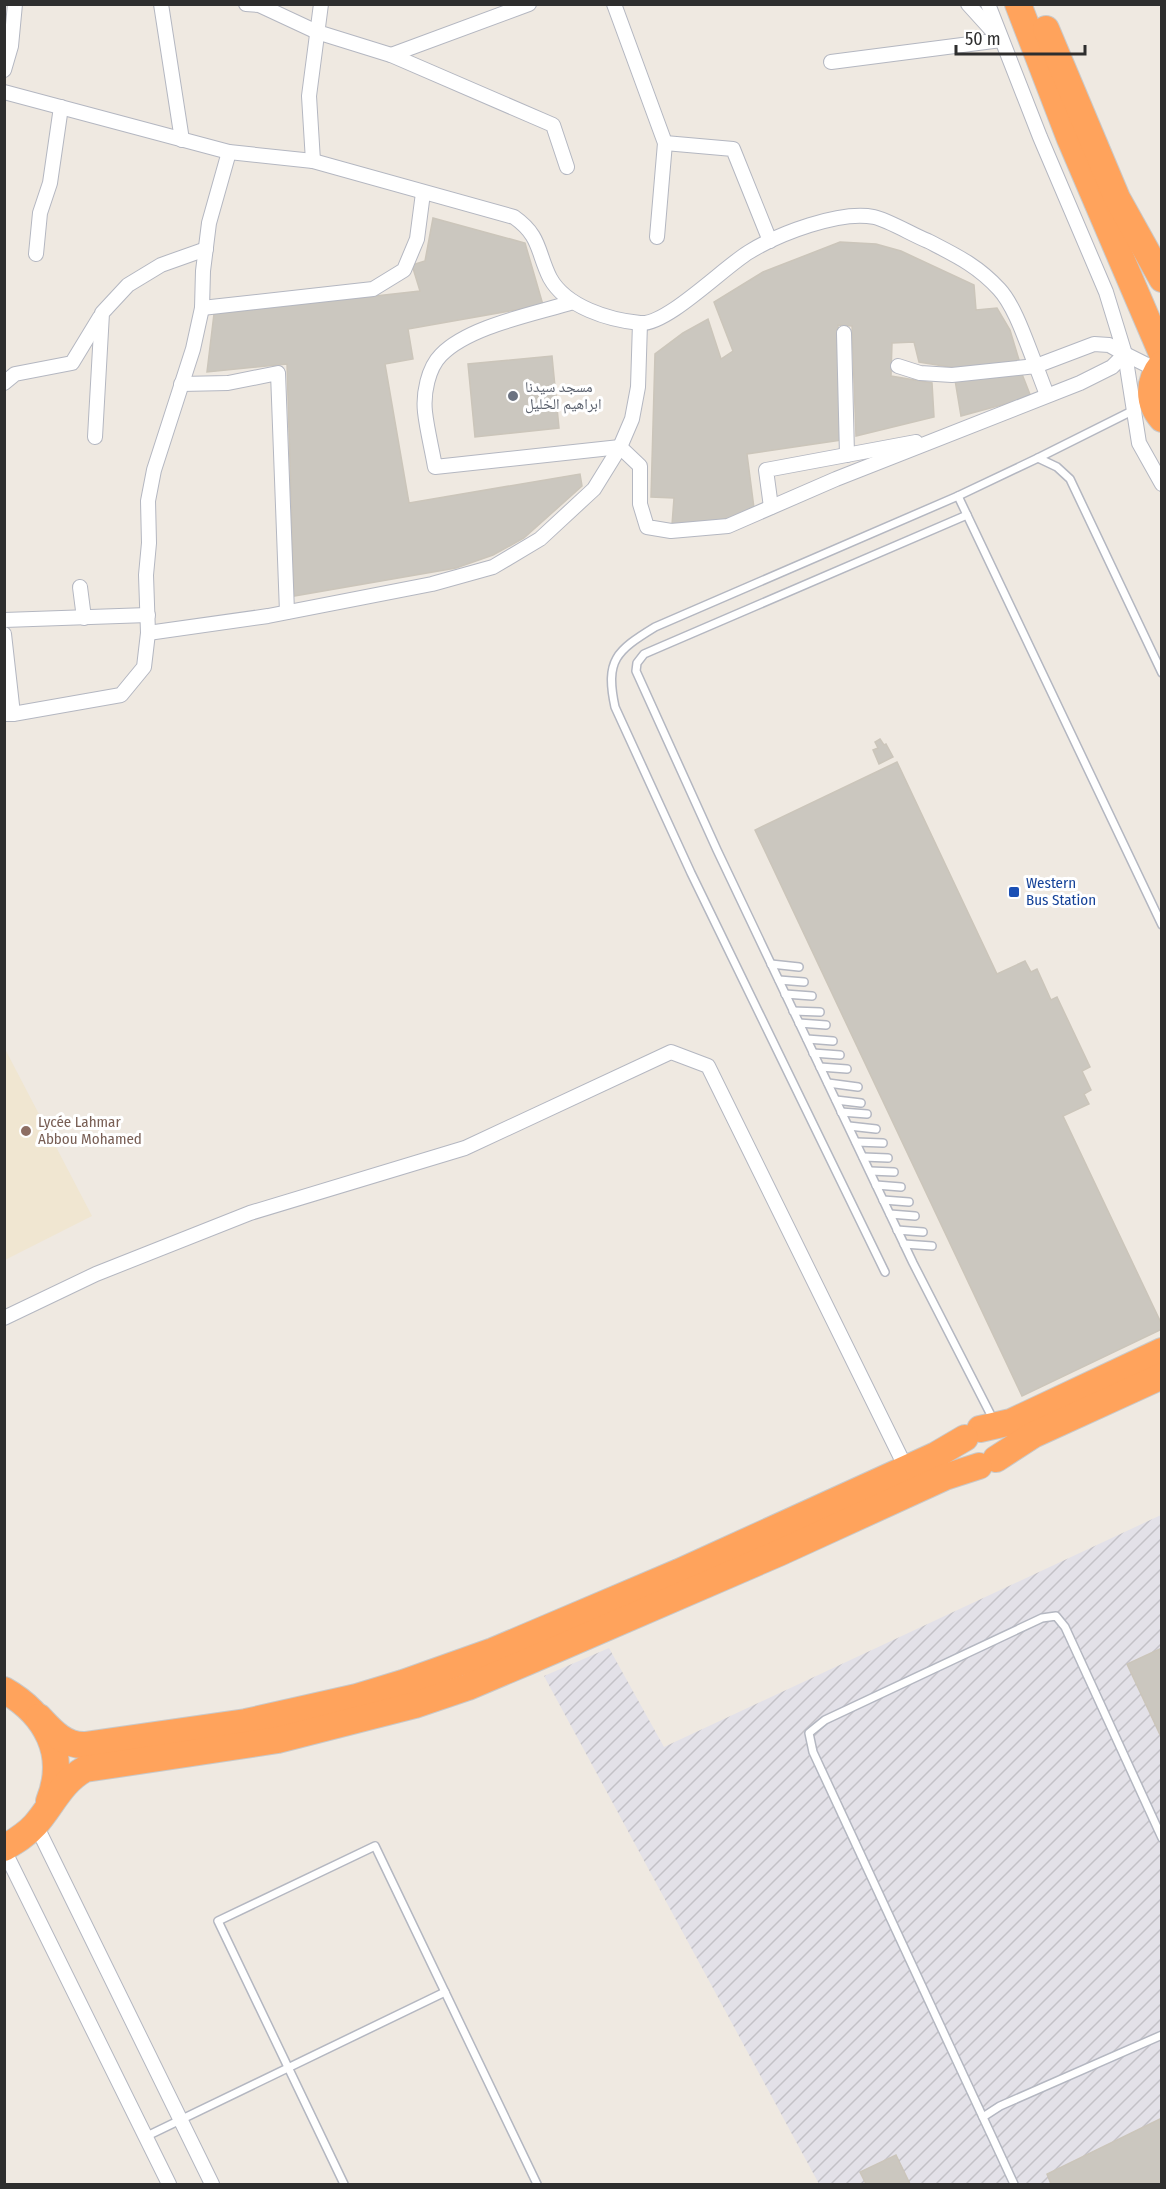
<svg xmlns="http://www.w3.org/2000/svg" width="1166" height="2189" font-family="'Fira Sans Condensed','Noto Naskh Arabic',sans-serif">
<defs>
<pattern id="industrial-furrows" width="10" height="10" patternUnits="userSpaceOnUse" patternTransform="scale(1.5)"><rect width="10" height="10" fill="#e3e1e8"/><path d="M-1 1l2-2M0 10L10 0M9 11l2-2" fill="none" stroke="#c3c1c7"/></pattern>
</defs>
<rect width="100%" height="100%" fill="#efe9e1"/>
<polygon fill="url(#industrial-furrows)" points="1161,1515 1161,2184 819,2184 544,1676 609,1648 664,1747"/>
<polygon fill="#f0e6d1" points="4,1047 92,1216 5,1260 4,1260"/>
<g fill="#cbc7bf" stroke="#cbc5ba" stroke-width="1.5">
<polygon points="433,218 525,243 543,305 408,329 413,359 385,364 409,503 580,474 582,486 524,538 493,555 456,568 294,596 287,364 207,372 214,314 420,291 412,265 425,261"/>
<polygon points="840,242 876,244 901,251 974,285 976,310 997,308 1010,330 1019,360 962,369 919,362 914,342 892,343 891,376 932,383 934,417 856,436 852,326 838,325 841,440 747,454 754,508 726,520 672,525 674,498 651,497 655,354 683,333 708,319 721,359 733,351 714,302 763,272"/>
<polygon points="552,356 559,428 475,437 468,364"/>
<polygon points="1022,374 1031,397 961,416 955,380"/>
<polygon points="880,739 884,745 886,744 893,757 879,764 873,750 878,748 875,742"/>
<polygon points="897,762 997,974 1025,961 1031,972 1037,969 1051,1000 1057,997 1090,1067 1082,1071 1091,1090 1084,1094 1089,1104 1063,1116 1162,1325 1162,1329 1022,1396 755,830"/>
<polygon points="1162,1648 1162,1739 1127,1664"/>
<polygon points="1162,2118 1162,2184 1051,2184 1047,2174"/>
<polygon points="896,2155 910,2184 866,2184 860,2172"/>
</g>
<g fill="none" stroke-linecap="round" stroke-linejoin="round">
<g stroke="#b4b7c1" stroke-width="10">
<g id="lane">
<polyline points="1038,458 1136,409"/>
<polyline points="958,496 1162,925"/>
<polyline points="967,515 644,654 637,663 636,671 717,850 913,1263 994,1421"/>
<polyline points="771,964 799,967"/>
<polyline points="779,980 804,982"/>
<polyline points="785,994 812,996"/>
<polyline points="793,1011 820,1012"/>
<polyline points="799,1023 826,1025"/>
<polyline points="807,1039 833,1041"/>
<polyline points="813,1053 840,1055"/>
<polyline points="820,1067 847,1069"/>
<polyline points="828,1083 858,1087"/>
<polyline points="836,1100 861,1103"/>
<polyline points="841,1112 867,1114"/>
<polyline points="849,1126 876,1129"/>
<polyline points="856,1142 883,1143"/>
<polyline points="863,1157 888,1158"/>
<polyline points="870,1171 894,1172"/>
<polyline points="876,1185 901,1187"/>
<polyline points="883,1200 909,1202"/>
<polyline points="890,1214 915,1216"/>
<polyline points="897,1230 923,1232"/>
<polyline points="904,1244 932,1246"/>
<path d="M885,1272L691,873L615,707C605,660 616,651 655,627L958,496L1038,458L1057,467L1070,479L1162,673"/>
<polyline points="983,2117 1000,2106 1162,2035"/>
<polyline points="145,2137 445,1992"/>
<polyline points="344,2184 218,1921 375,1846 537,2184"/>
<polyline points="1014,2184 813,1752 809,1733 825,1720 1042,1618 1056,1616 1065,1627 1162,1838"/>
</g>
</g>
<g stroke="#b4b7c1" stroke-width="16">
<g id="street">
<polyline points="161,4 182,140"/>
<polyline points="246,4 259,5 317,32 391,55 553,125 567,167"/>
<polyline points="614,4 665,143 657,237"/>
<polyline points="968,4 997,36"/>
<polyline points="391,55 529,4"/>
<polyline points="831,62 1001,40"/>
<polyline points="4,70 11,46 15,4"/>
<path d="M4,92L229,152L313,161L514,217C541,236 537,252 550,278C566,307 609,320 640,323C666,326 724,267 749,252C778,234 840,210 874,217C888,220 913,235 928,241C955,255 977,265 999,289C1015,306 1027,344 1036,366L1094,344L1109,345L1125,354L1106,292L1040,137L988,4"/>
<polyline points="665,143 733,149 770,241"/>
<polyline points="313,161 309,96 321,4"/>
<polyline points="36,254 40,213 50,183 61,107"/>
<path d="M573,302C535,314 469,326 441,355C428,368 423,394 425,412C427,430 432,449 435,467L620,447L640,466V504L647,527L671,531L728,526L836,479L1080,383L1112,367L1125,354L1157,370"/>
<polyline points="202,308 373,289 404,270 417,239 423,193"/>
<polyline points="844,333 847,455"/>
<polyline points="1125,354 1139,443 1162,484"/>
<polyline points="898,366 920,373 952,375 1036,366 1047,395"/>
<polyline points="4,383 15,374 72,363 100,317"/>
<polyline points="181,384 228,383 278,373 287,612"/>
<polyline points="95,437 102,313 128,285 161,265 206,249"/>
<polyline points="771,507 766,470 916,442"/>
<polyline points="80,587 84,618"/>
<polyline points="4,620 148,615"/>
<polyline points="148,633 268,616 432,584 493,567 540,539 594,489 620,447 632,419 638,387 640,323"/>
<polyline points="4,634 13,714"/>
<polyline points="4,714 13,714 121,695 144,667 148,633 146,575 149,543 148,501 154,470 193,349 202,308 203,271 209,223 229,152"/>
<polyline points="4,1318 96,1274 250,1213 465,1148 671,1052 708,1066 906,1468"/>
<polyline points="36,1825 212,2184"/>
<polyline points="4,1850 169,2184"/>
</g>
</g>
<g stroke="#c9c9c9" stroke-width="28">
<g id="highway">
<polyline points="1018,4 1070,139 1162,354"/>
<polyline points="1046,29 1117,198 1162,279"/>
<path d="M1162,364C1148,381 1147,402 1162,419"/>
<polyline points="980,1429 1011,1422 1162,1351"/>
<polyline points="996,1459 1033,1435 1162,1376"/>
<path d="M4,1690C46,1714 68,1754 49,1801"/>
<path d="M39,1717C52,1731 65,1746 85,1745L246,1722L357,1697L403,1683L493,1651L679,1572L936,1455L965,1438"/>
<path d="M4,1848C16,1841 26,1835 35,1825C52,1806 61,1782 85,1769L278,1740L415,1705L468,1687L527,1662L779,1553L945,1477L979,1466"/>
</g>
</g>
<use href="#lane" stroke="#fff" stroke-width="7"/>
<use href="#street" stroke="#fff" stroke-width="14"/>
<use href="#highway" stroke="#ffa35c" stroke-width="26"/>
</g>
<circle fill="#6b7280" stroke="#fff" stroke-width="2" cx="513" cy="396" r="6"/>
<rect fill="#1a4fb4" stroke="#fff" stroke-width="2" x="1008" y="886" width="12" height="12" rx="3"/>
<circle fill="#8d6e63" stroke="#fff" stroke-width="2" cx="26" cy="1131" r="6"/>
<g text-anchor="middle" dominant-baseline="central" stroke-width="6" stroke-linejoin="round" paint-order="stroke">
<g font-size="15" fill="#5b616d" stroke="#fff" text-anchor="start">
<text x="525" y="387">مسجد سيدنا<tspan x="525" dy="17">ابراهيم الخليل</tspan></text>
</g>
<g font-size="15" fill="#164399" stroke="#fff" text-anchor="start">
<text x="1026" y="883">Western<tspan x="1026" dy="17">Bus Station</tspan></text>
</g>
<g font-size="15" fill="#785e54" stroke="#fff" text-anchor="start">
<text x="38" y="1122">Lycée Lahmar<tspan x="38" dy="17">Abbou Mohamed</tspan></text>
</g>
</g>
<rect width="1166" height="2189" fill="none" stroke="#2e2e2e" stroke-width="12"/>
<path d="M956 45v9h129v-9" fill="none" stroke="#2e2e2e" stroke-width="3"/>
<text x="965" y="45" font-size="18" fill="#2e2e2e" stroke="#ffffff" stroke-width="4.5" paint-order="stroke">50 m</text>
</svg>
